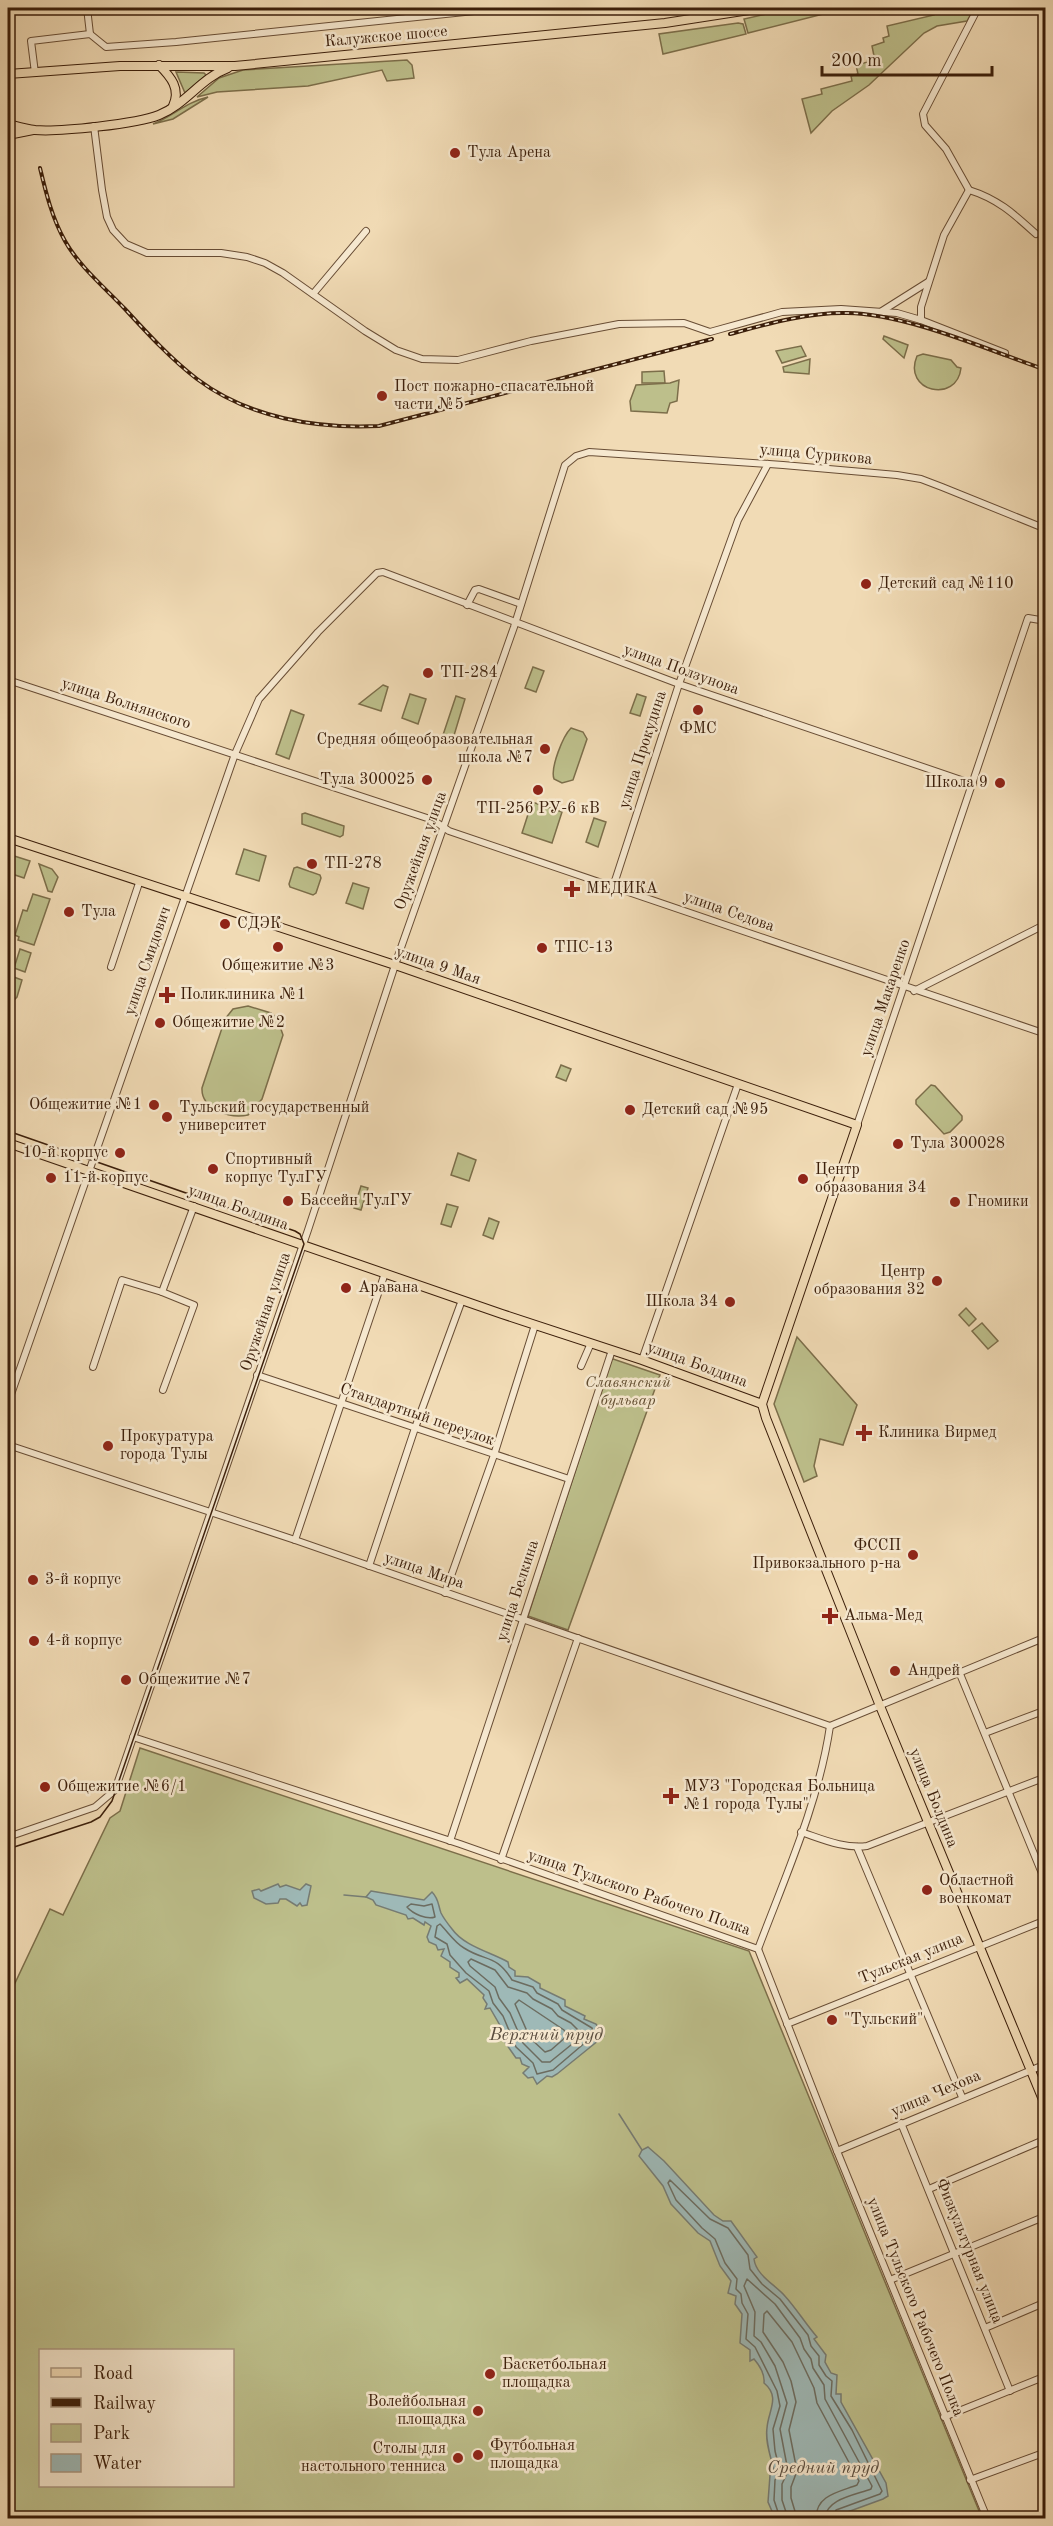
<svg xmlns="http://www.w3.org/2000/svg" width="1053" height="2526" font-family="'Old Standard TT',serif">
<rect width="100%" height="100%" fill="#f1dbb5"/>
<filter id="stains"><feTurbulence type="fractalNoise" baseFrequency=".00333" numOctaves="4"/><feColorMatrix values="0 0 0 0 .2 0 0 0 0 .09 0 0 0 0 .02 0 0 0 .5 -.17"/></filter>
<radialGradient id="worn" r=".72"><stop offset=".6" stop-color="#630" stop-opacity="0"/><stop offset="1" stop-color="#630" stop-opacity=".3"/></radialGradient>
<g fill="#bdbf8b" stroke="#7c6e4a" stroke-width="1.5" fill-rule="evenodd">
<polygon points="794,8 847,8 748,33 744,19"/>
<polygon points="933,8 967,8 972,12 967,21 937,26 924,33 869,85 832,111 811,133 802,99 822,94 821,89 852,81 851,76 858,74 856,65 868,62 867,58 874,56 872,46 884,42 883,38 889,36 887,26 934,15"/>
<polygon points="738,23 743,24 746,34 663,54 659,34"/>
<polygon points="407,60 412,65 414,78 387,81 382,70 308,86 217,92 197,97 219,78 243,70"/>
<polygon points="176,72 204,73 206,75 185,93"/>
<path d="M208,97L173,119L153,124C173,116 186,102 208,97Z"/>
<polygon points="884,336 908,345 904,358 883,339"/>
<polygon points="801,346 806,356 782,363 776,351"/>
<path d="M923,354L951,360L957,367L961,368C957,404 902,392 917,356Z"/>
<polygon points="810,359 809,374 784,372 783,367"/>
<polygon points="664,371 665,383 642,383 642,372"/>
<polygon points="679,380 677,401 670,403 667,413 631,411 630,401 636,385 670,383"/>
<polygon points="533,667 544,671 536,692 525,688"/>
<polygon points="383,685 388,687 381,711 359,704"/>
<polygon points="410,694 426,699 418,724 402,718"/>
<polygon points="637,694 646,697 640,716 630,713"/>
<polygon points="456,696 465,699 452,742 442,738"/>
<polygon points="291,710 304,715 289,759 276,754"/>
<path d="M571,728L583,732L587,739L573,780L562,783L554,779C550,768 563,736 571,728Z"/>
<polygon points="532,802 562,812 552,843 522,833"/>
<polygon points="305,813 344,826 343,835 340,837 302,824 302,814"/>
<polygon points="594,818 606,822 598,847 586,842"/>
<polygon points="244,849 266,856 259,881 236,874"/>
<polygon points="8,854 30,861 24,878 9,873 8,875"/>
<polygon points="39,864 52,869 58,877 52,892 48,891"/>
<polygon points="297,867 320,875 321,878 316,893 313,895 290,887 289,884 294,868"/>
<polygon points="353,883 369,888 363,909 346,903"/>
<polygon points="33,894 50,899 34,945 18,940 19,937 15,935 23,910 27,911"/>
<polygon points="20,949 31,953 25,972 14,968"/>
<polygon points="11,976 22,980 17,997 11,1003 8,1001 8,986"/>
<path d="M248,1006L271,1013L277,1018L283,1035L262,1099L248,1115C230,1119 201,1109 202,1088L225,1019L233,1009Z"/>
<polygon points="561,1065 571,1069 566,1081 556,1077"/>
<polygon points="931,1085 935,1086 962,1116 962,1120 950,1132 944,1134 916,1104 916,1100"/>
<polygon points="458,1153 476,1160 469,1181 451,1175"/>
<polygon points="361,1186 368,1188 361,1210 354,1208"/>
<polygon points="447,1204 458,1207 451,1227 441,1224"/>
<polygon points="489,1218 499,1222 493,1239 483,1235"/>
<polygon points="966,1308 976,1319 969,1326 959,1315"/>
<polygon points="982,1323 998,1341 988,1349 972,1331"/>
<polygon points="797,1337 857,1405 843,1445 820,1439 814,1466 817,1476 804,1482 774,1404"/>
<polygon points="613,1355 613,1359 660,1375 568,1630 528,1616"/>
<path d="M140,1748L749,1951L982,2518H8V1998L50,1909L63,1915L110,1818L120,1811ZM40,2350H232V2486H40Z"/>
</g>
<g fill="#9eb9b7" stroke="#767b72" stroke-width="1.5">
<polygon points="278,1884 280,1887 286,1885 300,1890 306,1884 311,1886 307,1905 302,1906 300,1903 297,1906 286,1899 280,1899 278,1903 266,1904 254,1898 252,1891 259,1889 261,1891"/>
<path d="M371,1891L424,1900L432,1892C439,1899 438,1905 441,1913C444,1919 448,1924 452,1929C464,1946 490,1952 508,1962L509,1967L515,1971V1976L528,1977L540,1984V1988L565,2000V2006L585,2016L584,2019L596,2024L599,2029L603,2028L604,2036L557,2074L552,2077L547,2076L537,2084L533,2077L528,2078L523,2073L529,2067L522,2064L520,2058H516L502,2038L505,2034L490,2008L485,2009L487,2004L483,1998L484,1995L467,1979L460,1983L456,1978L459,1977V1973L450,1967V1962L441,1956L444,1949L438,1950L436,1945L429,1942L427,1937L431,1926L425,1922L424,1925L413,1918L408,1919L406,1915L376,1905L373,1900L366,1897Z"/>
<path d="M648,2147L664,2161L714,2215L723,2221H731L757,2257L754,2259C756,2275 774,2284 784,2295C796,2308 805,2323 817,2337L814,2339L826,2355L825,2362L831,2373L837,2375L836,2394H841V2402L886,2483L888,2496L883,2499L831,2518H775L768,2502L770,2475L774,2471C771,2457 765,2442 767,2428C768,2411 781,2397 764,2383C765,2374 760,2366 754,2359L750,2361V2350L740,2343L742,2314L735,2304L736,2296L728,2293L731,2281L720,2266L710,2241L698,2233L671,2204L663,2186L639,2156L642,2150Z"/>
</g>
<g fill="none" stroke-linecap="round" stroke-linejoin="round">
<g stroke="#6c6c60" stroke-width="1.5">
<path d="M411,1904L424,1906L432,1904L435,1917C427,1920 413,1914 407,1907Z"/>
<path d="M440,1924C448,1932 454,1942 464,1948C486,1962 496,1954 512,1980L533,1987L537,1993L558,2004L562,2010L592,2028L594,2035L553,2070L537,2074L533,2063L516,2047L503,2016L493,2003L489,1991L466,1973L450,1955L447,1944L435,1937L437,1926Z"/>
<polygon points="471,1959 495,1970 508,1987 527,1993 533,1999 552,2009 558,2016 571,2023 581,2033 582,2036 550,2062 542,2062 523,2043 510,2013 499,1998 495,1987 470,1966 468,1962"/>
<polygon points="519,2000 564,2030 567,2036 551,2050 545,2052 530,2038 515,2004"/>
<polyline points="780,2518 774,2500 775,2480 780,2471 775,2451 773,2429 780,2406 777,2391 755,2347 746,2339 748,2314 742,2303 741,2294 736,2289 737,2279 725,2263 715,2239 702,2228 676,2200 668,2183 670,2180 710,2219 728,2228 748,2255 750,2269 762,2284 780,2299 808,2335 811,2346 819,2356 819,2365 826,2376 832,2381 831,2396 852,2430 882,2491 880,2494 836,2510 832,2518"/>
<path d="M788,2518L782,2500V2484L788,2471L780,2429L787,2403L775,2366L761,2342L754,2336L755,2312L744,2286L747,2279L775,2304L800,2338L804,2349L811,2359L813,2368L824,2385L825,2399L872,2486L871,2489C855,2495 826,2499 825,2518"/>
<path d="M797,2518L791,2498V2487L797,2471L789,2430L796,2402L791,2381L783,2362L763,2332L764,2314L767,2311L792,2342L814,2388L817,2403L859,2481L857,2485C839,2492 816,2495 816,2518"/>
</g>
<g stroke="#767b72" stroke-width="1.5">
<polyline points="344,1895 366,1897"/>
<polyline points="619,2114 642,2150"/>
</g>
<g stroke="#684d35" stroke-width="8">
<g id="minor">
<polyline points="87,8 90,34"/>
<polyline points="35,73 31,41 90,34 106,47 176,42 503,8"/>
<polyline points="94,126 102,190 107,217 113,230 126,244 147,253 221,253 247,257 265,263 283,273 365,331 396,350 422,359 458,360 531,341 619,324 684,323 710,332 782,312 841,309 897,313 921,320 1005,353"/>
<polyline points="969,190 946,149 925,125 923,114 978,8"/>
<path d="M969,190C998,199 1014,214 1036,234"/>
<polyline points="313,294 366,231"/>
<polyline points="882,311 928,282"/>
<polyline points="921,320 921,307 944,235 969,190"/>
<polyline points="467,605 475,590 479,589 521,604"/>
<polyline points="8,680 433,820 449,831 1046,1034"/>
<polyline points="613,887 679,684 738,520 768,464"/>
<polyline points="111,967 139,883"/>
<polyline points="914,991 1046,924"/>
<polyline points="857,1125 1028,618 1046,621"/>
<polyline points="162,1292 194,1305 163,1390"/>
<polyline points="642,1360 738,1084"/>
<polyline points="581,1366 591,1343"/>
<polyline points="93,1367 122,1280 162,1292 194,1206"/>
<polyline points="257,1375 569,1479"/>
<polyline points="8,1403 235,754 259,699 318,632 377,573 383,572 679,684 973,784"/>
<polyline points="8,1445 295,1540 830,1726"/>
<polyline points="295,1540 385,1273"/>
<polyline points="369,1566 415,1428 462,1300"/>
<polyline points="445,1593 494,1455 535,1325"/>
<polyline points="960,1674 1046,1883"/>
<polyline points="830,1726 1046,1637"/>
<polyline points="985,1733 1046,1710"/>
<polyline points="133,1737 460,1844 758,1949 837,2151 987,2518"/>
<path d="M801,1832C822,1839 844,1849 867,1846L1046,1777"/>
<polyline points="8,1837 95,1807 115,1790 308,1230 397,959 514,627 565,465 576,456 589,452 783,465 897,475 921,479 942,487 1046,529"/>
<polyline points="450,1841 612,1350"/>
<polyline points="857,1847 962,2097"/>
<polyline points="501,1860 578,1638"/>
<path d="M758,1949C785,1877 819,1802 830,1726"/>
<polyline points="787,2024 1046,1920"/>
<polyline points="901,2123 1010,2391"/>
<polyline points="837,2151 1046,2064"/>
<polyline points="929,2189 1046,2139"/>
<polyline points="890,2280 1046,2216"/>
<polyline points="985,2328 1046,2302"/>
<polyline points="944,2417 1046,2376"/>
<polyline points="970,2480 1046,2452"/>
</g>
</g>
<g stroke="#3b1e0a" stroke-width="10">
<g id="major">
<path d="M159,65C171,77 181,89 173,106"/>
<polyline points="8,74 120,66 235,66 665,23 762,8"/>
<path d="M8,124C16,126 26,129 35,130C59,132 137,124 159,115C186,104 201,78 228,68"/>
<polyline points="8,135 33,130"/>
<polyline points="8,838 401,967 857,1125 762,1404 766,1418 880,1706 1046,2107"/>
<polyline points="8,1143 502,1314 642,1360 762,1404"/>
</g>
</g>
<use href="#minor" stroke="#f6e8cf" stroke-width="6"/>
<use href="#major" stroke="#f1dbb5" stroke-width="8"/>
<polyline stroke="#3b1e0a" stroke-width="1.5" points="8,1131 295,1231 300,1234 304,1244 112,1801 100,1817 91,1822 8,1849"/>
<g stroke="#3b1e0a" stroke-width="4">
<g id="rail">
<path d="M40,168C46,193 52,218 65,241C79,266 105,288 125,309C148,334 171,359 197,379C249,418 316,429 379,426L712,339"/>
<path d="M730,334C767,324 809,312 847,313C907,314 988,350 1046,370"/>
</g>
</g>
<use href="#rail" stroke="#f6e8cf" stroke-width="1.5" stroke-dasharray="4.5" stroke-linecap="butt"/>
</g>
<g fill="#8f2418" stroke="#f6e8cf" stroke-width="2">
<circle cx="455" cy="153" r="6"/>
<circle cx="382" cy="396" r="6"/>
<circle cx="866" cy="584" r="6"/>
<circle cx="428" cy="673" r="6"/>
<circle cx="698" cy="710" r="6"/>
<circle cx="545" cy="749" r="6"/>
<circle cx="427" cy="780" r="6"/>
<circle cx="1000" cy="783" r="6"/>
<circle cx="538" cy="790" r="6"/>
<circle cx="312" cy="864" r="6"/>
<path d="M569 880h6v6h6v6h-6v6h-6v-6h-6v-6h6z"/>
<circle cx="69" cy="912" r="6"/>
<circle cx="225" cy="924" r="6"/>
<circle cx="278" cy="947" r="6"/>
<circle cx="542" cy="948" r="6"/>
<path d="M164 986h6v6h6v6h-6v6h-6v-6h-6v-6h6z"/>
<circle cx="160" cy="1023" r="6"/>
<circle cx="154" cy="1105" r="6"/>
<circle cx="630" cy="1110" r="6"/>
<circle cx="167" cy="1117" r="6"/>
<circle cx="898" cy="1144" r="6"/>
<circle cx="120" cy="1153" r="6"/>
<circle cx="213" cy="1169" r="6"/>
<circle cx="51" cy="1178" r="6"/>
<circle cx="803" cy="1179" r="6"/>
<circle cx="288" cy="1201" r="6"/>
<circle cx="955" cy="1202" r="6"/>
<circle cx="937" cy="1281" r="6"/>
<circle cx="346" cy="1288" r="6"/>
<circle cx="730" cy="1302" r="6"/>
<path d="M861 1424h6v6h6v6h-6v6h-6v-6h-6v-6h6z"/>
<circle cx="108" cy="1446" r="6"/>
<circle cx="913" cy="1555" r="6"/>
<circle cx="33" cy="1580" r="6"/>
<path d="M827 1607h6v6h6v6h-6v6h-6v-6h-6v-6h6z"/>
<circle cx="34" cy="1641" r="6"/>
<circle cx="895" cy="1671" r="6"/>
<circle cx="126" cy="1680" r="6"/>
<circle cx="45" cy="1787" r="6"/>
<path d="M668 1787h6v6h6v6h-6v6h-6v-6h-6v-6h6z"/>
<circle cx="927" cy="1890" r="6"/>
<circle cx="832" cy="2020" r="6"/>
<circle cx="490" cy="2374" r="6"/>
<circle cx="478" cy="2411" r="6"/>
<circle cx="478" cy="2455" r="6"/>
<circle cx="458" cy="2458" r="6"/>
</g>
<g text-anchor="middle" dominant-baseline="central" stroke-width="5" stroke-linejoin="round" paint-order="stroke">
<g font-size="16" fill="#3b1e0a" stroke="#f6e8cf">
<text transform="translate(386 37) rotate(-5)">Калужское шоссе</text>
<text transform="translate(816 455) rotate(5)">улица Сурикова</text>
<text transform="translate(681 670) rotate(20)">улица Ползунова</text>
<text transform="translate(126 704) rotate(18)">улица Волнянского</text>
<text transform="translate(643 750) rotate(-72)">улица Прокудина</text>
<text transform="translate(421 851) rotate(-70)">Оружейная улица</text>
<text transform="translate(729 912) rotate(19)">улица Седова</text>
<text transform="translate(148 961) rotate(-71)">улица Смидович</text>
<text transform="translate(438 966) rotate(19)">улица 9 Мая</text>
<text transform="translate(886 998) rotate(-71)">улица Макаренко</text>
<text transform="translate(238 1208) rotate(20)">улица Болдина</text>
<text transform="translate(266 1312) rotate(-71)">Оружейная улица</text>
<text transform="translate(697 1365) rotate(20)">улица Болдина</text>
<text transform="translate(417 1415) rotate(19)">Стандартный переулок</text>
<text transform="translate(424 1571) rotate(19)">улица Мира</text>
<text transform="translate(518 1591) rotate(-72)">улица Белкина</text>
<text transform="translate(933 1798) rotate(68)">улица Болдина</text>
<text transform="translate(639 1893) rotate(19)">улица Тульского Рабочего Полка</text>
<text transform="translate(911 1959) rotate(-22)">Тульская улица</text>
<text transform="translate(936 2094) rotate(-23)">улица Чехова</text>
<text transform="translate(969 2251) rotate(68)">Физкультурная улица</text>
<text transform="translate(915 2307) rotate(68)">улица Тульского Рабочего Полка</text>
</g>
<g font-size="16" fill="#3b1e0a" stroke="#f6e8cf" text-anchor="start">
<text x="467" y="153">Тула Арена</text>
<text x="394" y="387">Пост пожарно-спасательной<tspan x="394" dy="18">части №5</tspan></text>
<text x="878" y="584">Детский сад №110</text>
<text x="440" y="673">ТП-284</text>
<text x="698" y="729" text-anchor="middle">ФМС</text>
<text x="533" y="740" text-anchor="end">Средняя общеобразовательная<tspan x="533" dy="18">школа №7</tspan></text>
<text x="415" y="780" text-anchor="end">Тула 300025</text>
<text x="988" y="783" text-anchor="end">Школа 9</text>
<text x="538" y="809" text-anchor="middle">ТП-256 РУ-6 кВ</text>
<text x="324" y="864">ТП-278</text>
<text x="586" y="889">МЕДИКА</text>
<text x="81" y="912">Тула</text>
<text x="237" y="924">СДЭК</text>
<text x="554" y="948">ТПС-13</text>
<text x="278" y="966" text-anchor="middle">Общежитие №3</text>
<text x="180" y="995">Поликлиника №1</text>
<text x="172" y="1023">Общежитие №2</text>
<text x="142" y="1105" text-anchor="end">Общежитие №1</text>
<text x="179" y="1108">Тульский государственный<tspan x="179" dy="18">университет</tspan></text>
<text x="642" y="1110">Детский сад №95</text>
<text x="910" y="1144">Тула 300028</text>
<text x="108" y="1153" text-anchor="end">10-й корпус</text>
<text x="225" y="1160">Спортивный<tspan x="225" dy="18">корпус ТулГУ</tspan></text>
<text x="815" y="1170">Центр<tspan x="815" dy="18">образования 34</tspan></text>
<text x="63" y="1178">11-й корпус</text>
<text x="300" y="1201">Бассейн ТулГУ</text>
<text x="967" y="1202">Гномики</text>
<text x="925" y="1272" text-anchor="end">Центр<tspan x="925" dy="18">образования 32</tspan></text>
<text x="358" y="1288">Аравана</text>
<text x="718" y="1302" text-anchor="end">Школа 34</text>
<text x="878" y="1433">Клиника Вирмед</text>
<text x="120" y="1437">Прокуратура<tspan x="120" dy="18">города Тулы</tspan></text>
<text x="901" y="1546" text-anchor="end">ФССП<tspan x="901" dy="18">Привокзального р-на</tspan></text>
<text x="45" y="1580">3-й корпус</text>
<text x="844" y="1616">Альма-Мед</text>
<text x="46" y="1641">4-й корпус</text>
<text x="907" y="1671">Андрей</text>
<text x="138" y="1680">Общежитие №7</text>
<text x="57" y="1787">Общежитие №6/1</text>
<text x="684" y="1787">МУЗ "Городская Больница<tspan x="684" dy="18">№1 города Тулы"</tspan></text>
<text x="939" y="1881">Областной<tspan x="939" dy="18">военкомат</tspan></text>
<text x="844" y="2020">"Тульский"</text>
<text x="502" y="2365">Баскетбольная<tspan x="502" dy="18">площадка</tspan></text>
<text x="466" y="2402" text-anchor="end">Волейбольная<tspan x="466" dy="18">площадка</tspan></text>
<text x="490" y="2446">Футбольная<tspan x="490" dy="18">площадка</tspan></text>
<text x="446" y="2449" text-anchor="end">Столы для<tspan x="446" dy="18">настольного тенниса</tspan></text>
</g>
<g font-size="16" font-style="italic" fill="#624e31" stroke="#f6e8cf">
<text x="628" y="1383">Славянский<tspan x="628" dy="18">бульвар</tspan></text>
</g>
<g font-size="18" font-style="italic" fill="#594c3e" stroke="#f6e8cf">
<text x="546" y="2035">Верхний пруд</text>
<text x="823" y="2468">Средний пруд</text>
</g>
</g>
<rect width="1053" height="2526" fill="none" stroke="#f1dbb5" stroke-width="30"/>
<rect x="9" y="9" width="1035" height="2508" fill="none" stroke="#3b1e0a" stroke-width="3"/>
<rect x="15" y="15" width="1023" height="2496" fill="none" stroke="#3b1e0a" stroke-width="1.5"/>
<rect x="39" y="2349" width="195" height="138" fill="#f6e8cf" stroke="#ab9780" stroke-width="1.5"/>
<rect x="51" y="2368" width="30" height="9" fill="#f1dbb5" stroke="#ab9780" stroke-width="1.5"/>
<text x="93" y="2379" font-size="18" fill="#3b1e0a">Road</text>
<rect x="51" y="2398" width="30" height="9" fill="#3b1e0a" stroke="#ab9780" stroke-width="1.5"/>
<text x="93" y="2409" font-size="18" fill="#3b1e0a">Railway</text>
<rect x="51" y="2424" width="30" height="18" fill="#bdbf8b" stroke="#ab9780" stroke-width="1.5"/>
<text x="93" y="2439" font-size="18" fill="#3b1e0a">Park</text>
<rect x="51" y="2454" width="30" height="18" fill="#9eb9b7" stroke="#ab9780" stroke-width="1.5"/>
<text x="93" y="2469" font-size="18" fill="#3b1e0a">Water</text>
<path d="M822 66v9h170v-9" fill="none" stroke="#3b1e0a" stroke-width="3"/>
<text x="831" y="66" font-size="18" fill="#3b1e0a" stroke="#f6e8cf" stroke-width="4.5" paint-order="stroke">200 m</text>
<rect width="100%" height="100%" filter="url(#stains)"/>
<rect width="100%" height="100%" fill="url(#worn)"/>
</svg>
